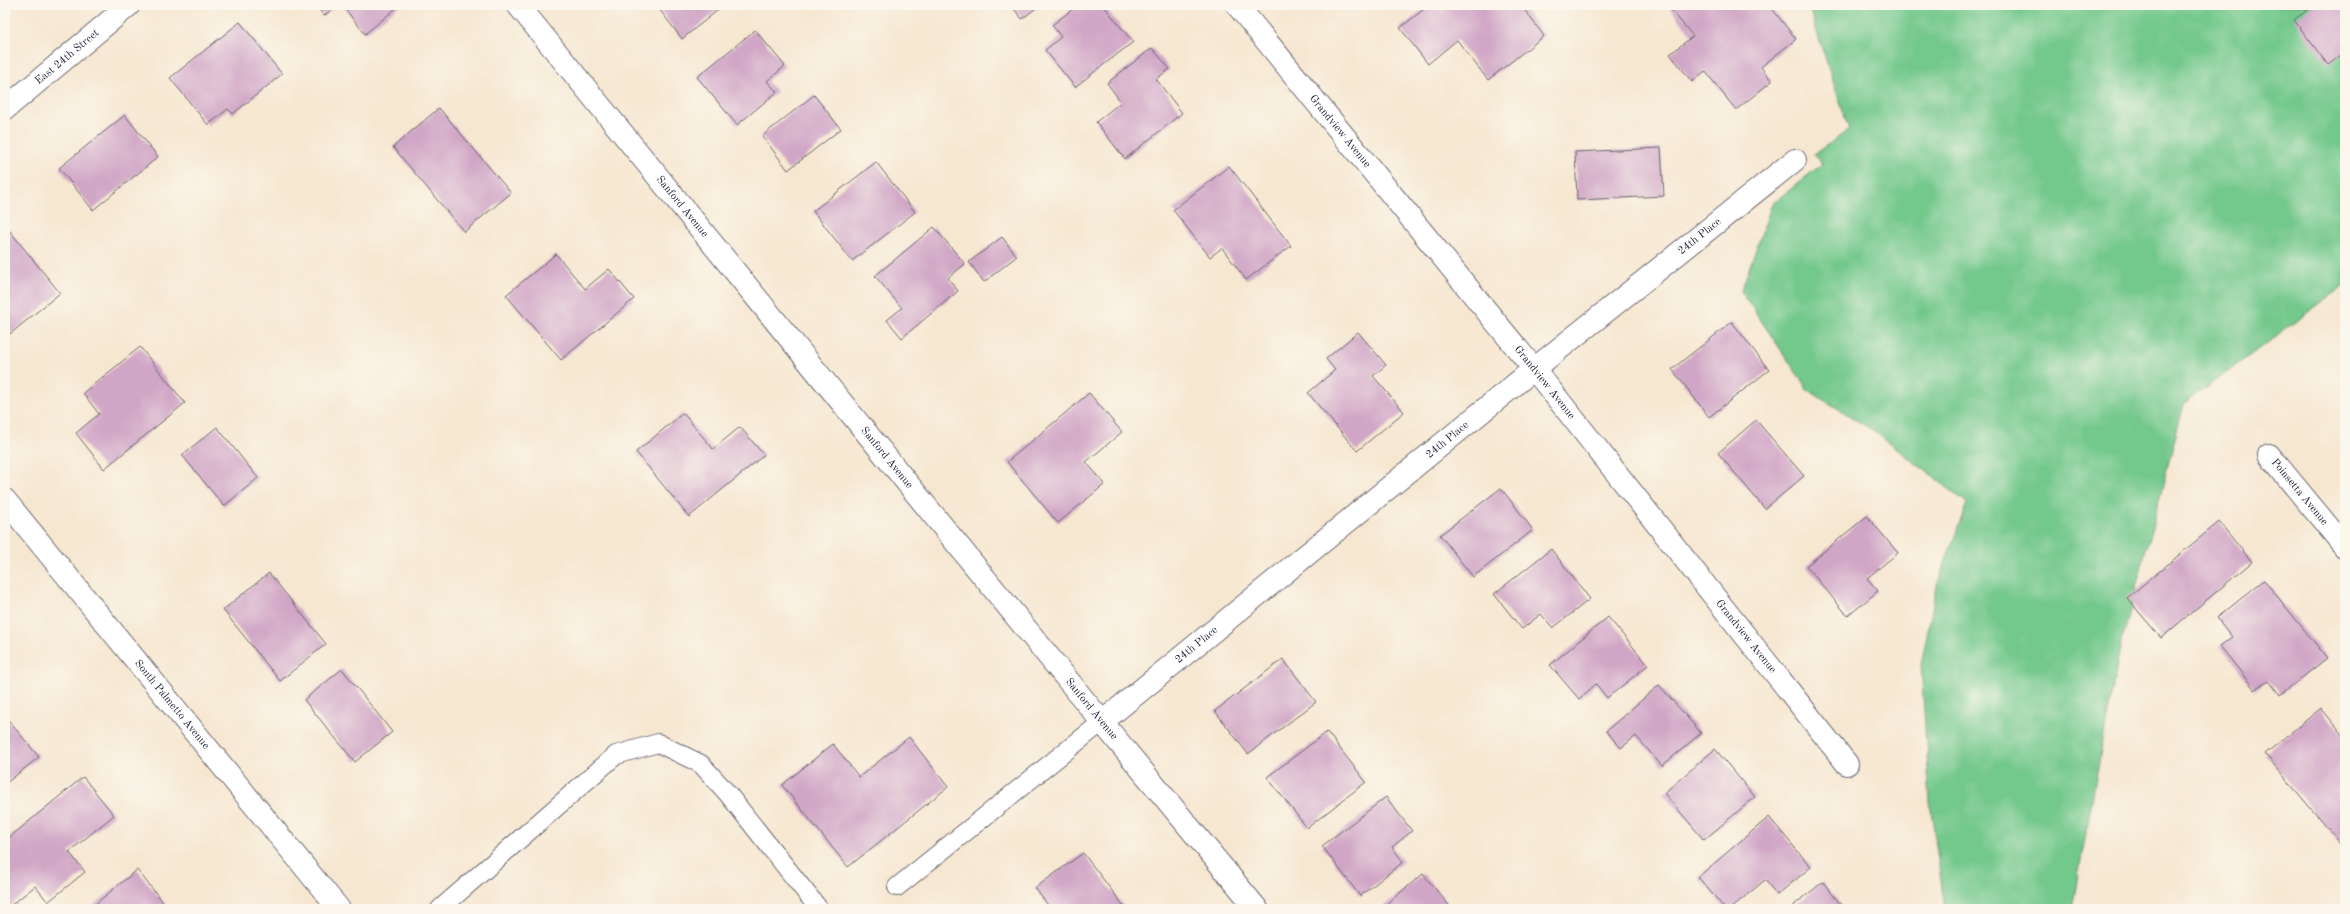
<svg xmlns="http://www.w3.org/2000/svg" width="2350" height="914" font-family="'Old Standard TT',serif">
<rect width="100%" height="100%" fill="#fbf7ec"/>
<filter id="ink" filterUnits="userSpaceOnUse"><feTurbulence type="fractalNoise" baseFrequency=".025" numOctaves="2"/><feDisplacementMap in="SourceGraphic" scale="8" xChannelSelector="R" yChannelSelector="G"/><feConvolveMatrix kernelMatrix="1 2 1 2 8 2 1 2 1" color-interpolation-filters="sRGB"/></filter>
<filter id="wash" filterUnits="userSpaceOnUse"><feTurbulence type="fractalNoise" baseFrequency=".012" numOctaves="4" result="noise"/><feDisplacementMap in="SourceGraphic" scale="16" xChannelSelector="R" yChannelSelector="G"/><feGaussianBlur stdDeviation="0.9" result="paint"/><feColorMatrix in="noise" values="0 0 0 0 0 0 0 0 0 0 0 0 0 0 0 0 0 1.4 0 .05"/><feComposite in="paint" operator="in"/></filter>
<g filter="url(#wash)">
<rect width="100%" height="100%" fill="#f6e7d1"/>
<polygon fill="#73c88c" stroke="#4a7564" points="1808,5 2345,5 2345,285 2184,404 2119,653 2072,909 1945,909 1930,803 1921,665 1937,585 1967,503 1874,431 1808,390 1741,291 1772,204 1822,164 1814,154 1849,130"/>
<g id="blocks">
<g fill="#d0a6c6">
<polygon points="315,5 337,5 324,16"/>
<polygon points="342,5 400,5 365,34"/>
<polygon points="656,5 722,5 723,6 682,39"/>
<polygon points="1011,5 1040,5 1022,19"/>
<polygon points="1078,5 1103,5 1133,42 1075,87 1045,50 1061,37 1052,25"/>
<polygon points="1429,5 1521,5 1544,36 1488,80 1457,40 1428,64 1400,28"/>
<polygon points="1667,5 1743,5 1749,11 1756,5 1769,5 1796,39 1761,67 1772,81 1736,110 1705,71 1692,82 1670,54 1693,36"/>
<polygon points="2314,5 2345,5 2345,52 2328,65 2294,20"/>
<polygon points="240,22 282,74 233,114 228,109 208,125 170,78"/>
<polygon points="755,30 785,66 767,81 777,92 737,125 697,77"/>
<polygon points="1152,48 1170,69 1156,79 1182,113 1125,159 1096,122 1121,102 1107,83"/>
<polygon points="814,95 841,129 788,170 762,136"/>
<polygon points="439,108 511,193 464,232 393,147"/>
<polygon points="125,115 158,157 93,210 59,168"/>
<polygon points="1661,148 1664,196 1577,200 1575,152"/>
<polygon points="876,162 915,212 852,261 813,211"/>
<polygon points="1229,166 1291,246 1246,280 1222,248 1210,257 1173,210"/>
<polygon points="934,227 965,264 948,278 958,291 902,338 887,320 902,308 875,276"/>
<polygon points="9,230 60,293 10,334 5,329 5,233"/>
<polygon points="1002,237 1017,256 984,282 969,262"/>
<polygon points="556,254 585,289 609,269 634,299 561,360 506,295"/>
<polygon points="1732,322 1769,370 1709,417 1672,369"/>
<polygon points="1358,332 1386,365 1373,376 1404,412 1357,451 1308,393 1335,370 1326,359"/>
<polygon points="140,347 185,403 104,469 76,433 99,414 83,393"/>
<polygon points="1089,393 1122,432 1086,462 1105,484 1058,523 1007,462"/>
<polygon points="683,413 713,449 740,427 764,455 689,517 636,452"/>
<polygon points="1756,420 1804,476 1765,509 1718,453"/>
<polygon points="217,427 258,478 224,506 182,455"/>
<polygon points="1501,488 1533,530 1473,577 1440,535"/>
<polygon points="1867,516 1898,553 1867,578 1878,591 1848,616 1806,566"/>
<polygon points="2219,522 2252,562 2161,638 2127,598"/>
<polygon points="1551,549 1590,599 1553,628 1541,614 1522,629 1494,594"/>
<polygon points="269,573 326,644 280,681 223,610"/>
<polygon points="2264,580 2327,658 2280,695 2268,680 2255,690 2220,646 2232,637 2217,618"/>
<polygon points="1608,617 1648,665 1607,698 1596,684 1579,699 1550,665"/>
<polygon points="1283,659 1316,702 1248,754 1215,711"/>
<polygon points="342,669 392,732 355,762 304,700"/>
<polygon points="1659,685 1701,733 1662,766 1636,736 1621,748 1606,731"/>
<polygon points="2321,708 2345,737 2345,849 2265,754"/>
<polygon points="9,721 39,757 5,784 5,724"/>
<polygon points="1327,732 1366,782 1307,828 1267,777"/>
<polygon points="909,737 948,787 848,867 782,785 833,744 859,777"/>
<polygon points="1715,749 1755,797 1704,840 1664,793"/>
<polygon points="83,777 114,815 69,852 85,872 48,902 35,886 9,907 5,903 5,841"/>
<polygon points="1386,797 1412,831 1392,847 1403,862 1360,896 1322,846"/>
<polygon points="1769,817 1811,867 1777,895 1765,880 1730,909 1725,909 1698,877"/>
<polygon points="1083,853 1126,909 1051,909 1035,888"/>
<polygon points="137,870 169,909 89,909"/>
<polygon points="1423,874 1452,909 1380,909"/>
<polygon points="1823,882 1844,909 1796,909 1794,905"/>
</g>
</g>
</g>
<g filter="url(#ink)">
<use href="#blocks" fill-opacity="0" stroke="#6c6770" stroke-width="1"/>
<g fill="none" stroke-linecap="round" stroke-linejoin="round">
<g stroke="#6c6770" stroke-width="20">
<g id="lane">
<polyline points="897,887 1102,722"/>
<polyline points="440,909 616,755 658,743 701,764 728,794 819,909"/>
</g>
</g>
<g stroke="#6c6770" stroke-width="24">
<g id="street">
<path id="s1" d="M1237,5L1534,369L1847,764"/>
<path id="s2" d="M5,109L129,5"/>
<path id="s3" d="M2269,455L2345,547"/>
<path id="s4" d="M5,500L339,909"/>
<path id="s5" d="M1102,722L1534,369L1795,160"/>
</g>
</g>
<g stroke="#6c6770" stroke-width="24">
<g id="secondary">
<path id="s6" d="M518,5L1102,722L1257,909"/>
</g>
</g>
<use href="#lane" stroke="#fff" stroke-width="18"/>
<use href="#street" stroke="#fff" stroke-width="22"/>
<use href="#secondary" stroke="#fff" stroke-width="22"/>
</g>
</g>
<g text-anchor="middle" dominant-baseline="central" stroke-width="3" stroke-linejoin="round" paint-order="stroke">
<g font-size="11" fill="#22223b" stroke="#fbf7ec">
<text stroke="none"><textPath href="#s2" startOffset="81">East 24th Street</textPath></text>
<text stroke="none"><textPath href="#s1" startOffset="163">Grandview Avenue</textPath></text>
<text stroke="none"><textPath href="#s6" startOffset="260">Sanford Avenue</textPath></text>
<text stroke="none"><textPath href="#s5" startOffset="770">24th Place</textPath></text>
<text stroke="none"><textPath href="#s1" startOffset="487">Grandview Avenue</textPath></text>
<text stroke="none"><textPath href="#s5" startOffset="446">24th Place</textPath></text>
<text stroke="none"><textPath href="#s6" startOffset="584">Sanford Avenue</textPath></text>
<text stroke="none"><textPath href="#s3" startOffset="48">Poinsetta Avenue</textPath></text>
<text stroke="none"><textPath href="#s1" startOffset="811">Grandview Avenue</textPath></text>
<text stroke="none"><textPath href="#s5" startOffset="122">24th Place</textPath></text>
<text stroke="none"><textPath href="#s4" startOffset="264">South Palmetto Avenue</textPath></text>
<text stroke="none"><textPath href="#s6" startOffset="908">Sanford Avenue</textPath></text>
</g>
</g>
<rect width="2350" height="914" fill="none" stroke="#fbf7ec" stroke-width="20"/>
</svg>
